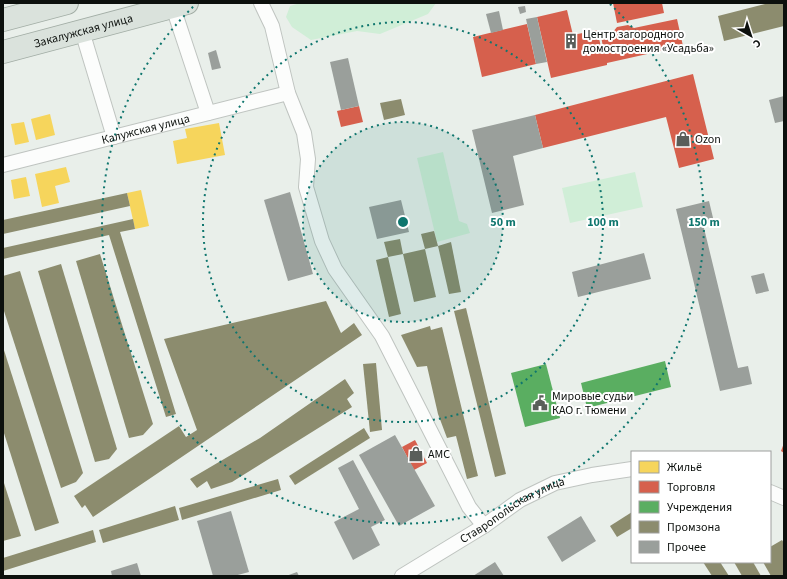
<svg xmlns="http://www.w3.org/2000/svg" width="787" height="579" font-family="'Source Sans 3',sans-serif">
<rect width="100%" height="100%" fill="#e9efea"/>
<g fill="#d0eed7">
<polygon points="300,3 436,3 428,14 380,34 357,31 311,40 292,27 286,17 290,6"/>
<polygon points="443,152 459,221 467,224 470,233 437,242 417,158"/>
<polygon points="635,172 643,207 570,223 562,188"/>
</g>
<g fill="#f6d55c">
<polygon points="50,114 55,135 36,140 31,119"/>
<polygon points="24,122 29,142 15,145 11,124"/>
<polygon points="219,123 225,155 177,164 173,141 187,138 185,129"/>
<polygon points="66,167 70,182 55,186 59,203 42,207 35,174"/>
<polygon points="26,177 30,196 14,199 11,180"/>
<polygon points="141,190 149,226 135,229 127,193"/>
</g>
<g fill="#d6604d">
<polygon points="613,3 662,3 664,13 617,23"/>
<polygon points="567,10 573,35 597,30 601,47 603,47 601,36 612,33 617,27 628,25 634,28 677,19 683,46 607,63 607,65 551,78 537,17"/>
<polygon points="527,24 536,64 482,77 473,37"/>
<polygon points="693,74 714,159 679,168 666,117 543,148 535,115"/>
<polygon points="359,106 363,122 341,127 337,111"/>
<polygon points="415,440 427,463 414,470 402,447"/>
<polygon points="784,443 784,453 781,451"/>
</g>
<g fill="#5aae61">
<polygon points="665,361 671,387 587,408 581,383"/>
<polygon points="546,364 560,418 525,427 511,373"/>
</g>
<g fill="#8c8c6e">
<polygon points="769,3 784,3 784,26 724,41 718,16"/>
<polygon points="401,99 405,115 384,120 380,103"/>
<polygon points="127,193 130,206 3,234 3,220"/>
<polygon points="133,219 135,229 120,232 176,414 166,417 109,235 3,259 3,248"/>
<polygon points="434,231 438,246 425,249 436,297 414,302 403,254 388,257 384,242 400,239 403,254 425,249 421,234"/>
<polygon points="451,242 461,292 449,294 438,246"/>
<polygon points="100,254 153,424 143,435 129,438 76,261"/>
<polygon points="388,257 401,314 389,317 376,260"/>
<polygon points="61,264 117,449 109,459 95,462 38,271"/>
<polygon points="20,271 83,473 76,482 61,488 3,308 3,276"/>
<polygon points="326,301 341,333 354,323 362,335 93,517 85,505 82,508 74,496 179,426 186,437 197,430 164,339"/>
<polygon points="466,308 506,474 495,477 454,311"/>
<polygon points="430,326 431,330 442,327 478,476 467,479 456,436 447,438 438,414 427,366 417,367 401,335"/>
<polygon points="3,347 59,523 35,531 3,430"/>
<polygon points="376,363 382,430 370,432 363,364"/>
<polygon points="345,379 354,393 347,399 352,407 232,482 211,489 207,481 197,488 190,479 260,438"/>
<polygon points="364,428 370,438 295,485 289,476"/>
<polygon points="278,479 281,490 182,520 179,508"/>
<polygon points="3,480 21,536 3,541"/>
<polygon points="175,506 179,520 103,543 99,530"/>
<polygon points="632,512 632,528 617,537 610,526"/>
<polygon points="93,530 96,542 3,571 3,558"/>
<polygon points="782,540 784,543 784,576 771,576 763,562 770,562 770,547"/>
<polygon points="703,562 720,562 729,576 712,576"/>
<polygon points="734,562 753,562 761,576 742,576"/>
</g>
<g fill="#9a9f9b">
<polygon points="525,6 526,12 520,14 518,7"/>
<polygon points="499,11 503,30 491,33 486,14"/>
<polygon points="537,17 547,62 536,64 526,19"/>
<polygon points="216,50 221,68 212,70 208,53"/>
<polygon points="348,58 359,106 341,110 330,62"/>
<polygon points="784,96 784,121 775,123 769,100"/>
<polygon points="535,115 543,148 513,156 524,205 492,213 472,130"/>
<polygon points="290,192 313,274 288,281 264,200"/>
<polygon points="401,200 409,232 377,239 369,207"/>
<polygon points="709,201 714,222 703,224 738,368 748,366 752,384 720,391 676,209"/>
<polygon points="644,253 651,279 578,297 572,272"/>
<polygon points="764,273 769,291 756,294 751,276"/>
<polygon points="395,435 435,506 399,526 359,455"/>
<polygon points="353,460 385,520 371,527 380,545 353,560 334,522 359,509 338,468"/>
<polygon points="231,511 249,572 234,576 213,576 197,521"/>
<polygon points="581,516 596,541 562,562 547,537"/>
<polygon points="495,562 504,576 473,576"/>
<polygon points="137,563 141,576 112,576 111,571"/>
<polygon points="297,572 299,576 286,576"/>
</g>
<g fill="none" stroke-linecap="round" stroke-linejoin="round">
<g stroke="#bfc4c0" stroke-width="16">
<g id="street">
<polyline points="261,3 272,26 288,93 304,133 308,159 306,187 322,241 335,269 382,336 469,507 484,526"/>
<polyline points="173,7 208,113"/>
<polyline points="82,31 114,137"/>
<path id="s1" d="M3,165L288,93"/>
<polyline points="770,492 784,498"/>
<path id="s2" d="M402,576L484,526L520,500L555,483L592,475L632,469"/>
</g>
</g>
<g stroke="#a3aea6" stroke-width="24">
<g id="highway">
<polyline points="3,20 67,3"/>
<path id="s3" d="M3,52L187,3"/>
</g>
</g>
<use href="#street" stroke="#fcfdfc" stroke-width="14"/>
<use href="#highway" stroke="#dae2dc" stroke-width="22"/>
</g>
<circle cx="403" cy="222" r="100" fill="#0f766e" fill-opacity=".12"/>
<g fill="none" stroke="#0f766e" stroke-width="2" stroke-dasharray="2 4">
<circle cx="403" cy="222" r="100"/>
<circle cx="403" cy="222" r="200"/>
<path d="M610 4A301 301 0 1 1 196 4"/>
</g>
<defs>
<g id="building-bare" transform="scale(1.2)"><path d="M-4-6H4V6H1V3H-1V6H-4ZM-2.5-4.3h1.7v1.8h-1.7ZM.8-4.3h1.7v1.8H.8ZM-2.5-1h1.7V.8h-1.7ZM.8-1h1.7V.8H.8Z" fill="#595e5a" stroke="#fff" stroke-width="2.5" paint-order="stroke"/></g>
<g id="shop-bare" transform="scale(1.2)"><path d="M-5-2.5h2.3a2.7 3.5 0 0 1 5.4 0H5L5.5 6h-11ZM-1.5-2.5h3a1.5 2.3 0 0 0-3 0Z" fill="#595e5a" stroke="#fff" stroke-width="2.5" paint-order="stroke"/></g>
<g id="civic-bare" transform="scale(1.2)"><path d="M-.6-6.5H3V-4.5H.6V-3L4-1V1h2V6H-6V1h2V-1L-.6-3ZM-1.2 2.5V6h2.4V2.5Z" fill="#595e5a" stroke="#fff" stroke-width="2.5" paint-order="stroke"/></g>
</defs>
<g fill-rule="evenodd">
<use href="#building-bare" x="571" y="41"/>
<use href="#shop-bare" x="683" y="139"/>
<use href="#civic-bare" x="540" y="403"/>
<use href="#shop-bare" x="416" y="454"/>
</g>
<g text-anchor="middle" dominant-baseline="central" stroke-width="4" stroke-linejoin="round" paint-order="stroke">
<g font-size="12" fill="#0c100d" stroke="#fff">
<text stroke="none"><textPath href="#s3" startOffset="83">Закалужская улица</textPath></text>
<text stroke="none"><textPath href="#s1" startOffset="147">Калужская улица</textPath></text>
<text stroke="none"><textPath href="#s2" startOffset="129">Ставропольская улица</textPath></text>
</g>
<g font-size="12" fill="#0c100d" stroke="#fff" text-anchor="start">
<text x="583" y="34">Центр загородного<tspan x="583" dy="14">домостроения «Усадьба»</tspan></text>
<text x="695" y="139">Ozon</text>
<text x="552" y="396">Мировые судьи<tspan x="552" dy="14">КАО г. Тюмени</tspan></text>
<text x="428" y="454">АМС</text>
</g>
</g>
<circle cx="403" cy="222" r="6" fill="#0f766e" stroke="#fff" stroke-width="2"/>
<g font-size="12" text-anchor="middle" font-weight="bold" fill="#0f766e" stroke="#fff" stroke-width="4" stroke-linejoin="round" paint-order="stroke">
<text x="503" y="226">50 m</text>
<text x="603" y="226">100 m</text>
<text x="704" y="226">150 m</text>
</g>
<rect width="787" height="579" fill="none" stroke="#0c100d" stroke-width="8"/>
<rect x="631" y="451" width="140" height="112" fill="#ffffff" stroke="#9e9f9e"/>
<rect x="639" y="461" width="20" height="12" fill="#f6d55c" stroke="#9e9f9e"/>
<text x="667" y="471" font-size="12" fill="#0c100d">Жильё</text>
<rect x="639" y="481" width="20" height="12" fill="#d6604d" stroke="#9e9f9e"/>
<text x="667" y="491" font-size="12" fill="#0c100d">Торговля</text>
<rect x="639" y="501" width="20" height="12" fill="#5aae61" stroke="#9e9f9e"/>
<text x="667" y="511" font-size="12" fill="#0c100d">Учреждения</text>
<rect x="639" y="521" width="20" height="12" fill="#8c8c6e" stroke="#9e9f9e"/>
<text x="667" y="531" font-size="12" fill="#0c100d">Промзона</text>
<rect x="639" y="541" width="20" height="12" fill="#9a9f9b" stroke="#9e9f9e"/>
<text x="667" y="551" font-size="12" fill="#0c100d">Прочее</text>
<g transform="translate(751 36) rotate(141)" stroke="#ffffff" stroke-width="3" paint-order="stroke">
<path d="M0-3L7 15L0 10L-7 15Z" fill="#0c100d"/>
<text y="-6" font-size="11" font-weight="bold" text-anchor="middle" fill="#0c100d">С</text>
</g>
</svg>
